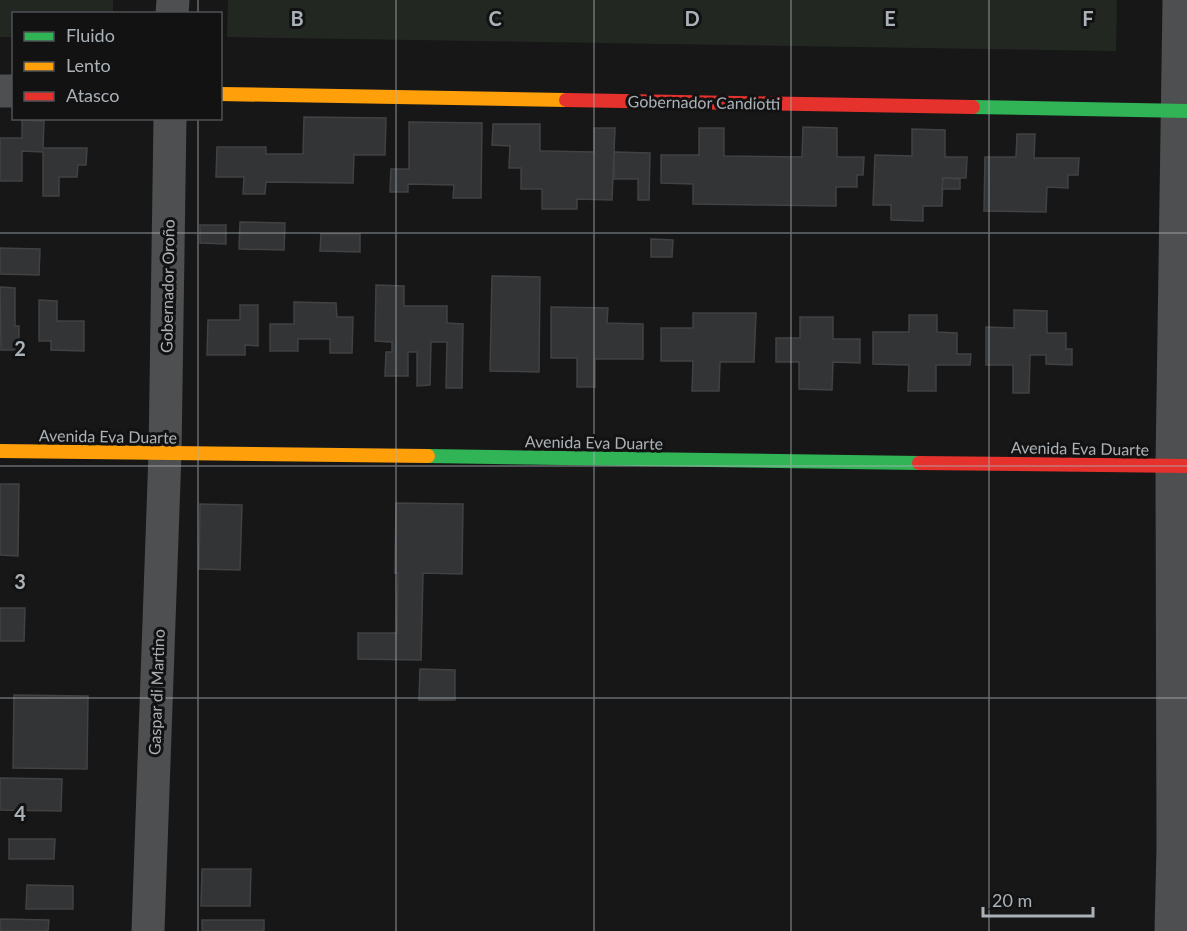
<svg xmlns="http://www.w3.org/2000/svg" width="1187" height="931" font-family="Lato,sans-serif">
<rect width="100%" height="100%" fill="#171718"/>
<g fill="#232722">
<polygon points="0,0 113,0 113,13 14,14 13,37 0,37"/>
<polygon points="228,0 1117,0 1116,51 227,37"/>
</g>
<g fill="#333435" stroke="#414244" stroke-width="1.5">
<polygon points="304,117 386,118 385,155 354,155 353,183 266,182 265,194 243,194 244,177 216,177 217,147 266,147 266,154 303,154"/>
<polygon points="22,120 44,121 43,148 87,148 86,165 78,165 77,177 59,177 59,196 43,196 43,152 22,151 22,181 0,181 0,138 22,138"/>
<polygon points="409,122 482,123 481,198 453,198 454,185 408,184 408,192 390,192 391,169 409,169"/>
<polygon points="493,124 540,124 540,151 543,151 594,152 594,128 615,128 612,200 577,199 577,209 542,209 542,189 521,189 521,168 509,168 510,146 492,145"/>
<polygon points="803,127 837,128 837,157 864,157 863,175 857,175 857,187 836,187 836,206 693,204 693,184 661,183 661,155 699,155 699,128 724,128 724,156 802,157"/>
<polygon points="912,129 945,130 945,157 967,157 966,178 943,178 942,206 923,206 923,221 891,220 891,205 873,205 875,155 912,156"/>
<polygon points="1017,134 1035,134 1034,158 1079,158 1078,175 1068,175 1068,188 1047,187 1046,212 984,211 985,157 1016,157"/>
<polygon points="614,152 650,153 649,200 638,200 638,179 614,179"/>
<polygon points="943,178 960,179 960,189 942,189"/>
<polygon points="240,222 285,223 284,250 239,249"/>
<polygon points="200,225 226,225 226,244 200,243"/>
<polygon points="321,234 360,234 360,252 320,251"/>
<polygon points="651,239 673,240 672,257 651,257"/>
<polygon points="0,248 40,249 39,275 0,274"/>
<polygon points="492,276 540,277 539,372 490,371"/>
<polygon points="376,285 404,286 404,306 447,306 447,323 463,324 462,388 446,388 447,342 431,342 430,385 417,386 417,352 408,352 408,376 385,376 386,352 392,352 392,342 375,341"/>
<polygon points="0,287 15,288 15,326 19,326 19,350 1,350"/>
<polygon points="39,300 57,301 57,321 84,321 84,351 51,350 51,341 39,341"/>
<polygon points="294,302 336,303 337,317 353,317 352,353 330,353 330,339 298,339 298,351 270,351 270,324 294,324"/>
<polygon points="240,305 258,305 258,346 245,345 245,355 207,355 208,320 240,320"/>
<polygon points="551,307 608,308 607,323 643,324 643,359 595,359 595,387 577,387 577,358 551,358"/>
<polygon points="1014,310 1047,311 1047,333 1066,333 1066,349 1072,349 1072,365 1046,364 1046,355 1030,355 1029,393 1013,393 1013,365 986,365 986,327 1014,328"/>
<polygon points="693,313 756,313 754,362 720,362 719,391 692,391 693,361 661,361 661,328 693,328"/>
<polygon points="909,315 937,315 937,332 957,333 957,354 971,354 970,365 936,365 936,391 908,391 909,365 873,364 873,332 909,332"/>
<polygon points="800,317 833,317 833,339 860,339 860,363 833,362 832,390 799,389 799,362 776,362 776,338 800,338"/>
<polygon points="0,484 19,484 18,556 0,555"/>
<polygon points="396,503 463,504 462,574 423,573 421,660 358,659 358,633 397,633 398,573 395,573"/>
<polygon points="200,504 242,505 240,570 199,569"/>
<polygon points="0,608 25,608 24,641 0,641"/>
<polygon points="420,669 455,670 455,700 419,700"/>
<polygon points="14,695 88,696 87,769 13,768"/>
<polygon points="0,778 62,779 61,811 0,810"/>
<polygon points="9,839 55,839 54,859 9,859"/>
<polygon points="202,869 251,869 250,906 201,906"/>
<polygon points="27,885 73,886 73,909 26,909"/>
<polygon points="0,919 49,920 48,931 0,931"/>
<rect x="202" y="920" width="62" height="11"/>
</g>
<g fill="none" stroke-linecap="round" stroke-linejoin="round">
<g stroke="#4d4f50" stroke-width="33">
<polyline points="172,14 173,0"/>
<polyline points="0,91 14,91"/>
<polyline points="148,931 165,453 170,118"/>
<polyline points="1171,931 1173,848 1172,465 1179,0"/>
</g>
<g stroke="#30b455" stroke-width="14">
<polyline points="973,107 1187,111"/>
<polyline points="428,456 919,463"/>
</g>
<g stroke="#ff9f0a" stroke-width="14">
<polyline points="220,94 566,100"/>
<polyline points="0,451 428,456"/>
</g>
<g stroke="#e5322d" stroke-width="14">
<polyline points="566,100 973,107"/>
<polyline points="919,463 1187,466"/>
</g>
</g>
<path fill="none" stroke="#abb2b7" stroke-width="1.5" stroke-opacity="0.55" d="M198,0V14M396,0V931M594,0V931M791,0V931M989,0V931M198,118V931M0,233H1187M0,466H1187M0,698H1187"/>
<g text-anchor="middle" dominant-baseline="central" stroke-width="6" stroke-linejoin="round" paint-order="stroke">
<g font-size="16" fill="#abb2b7" stroke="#121213">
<text transform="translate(704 102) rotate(1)">Gobernador Candiotti</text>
<text transform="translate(167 286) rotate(-89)">Gobernador Oroño</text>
<text transform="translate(108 436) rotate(1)">Avenida Eva Duarte</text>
<text transform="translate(594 442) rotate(1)">Avenida Eva Duarte</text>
<text transform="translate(1080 448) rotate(1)">Avenida Eva Duarte</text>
<text transform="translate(156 692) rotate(-88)">Gaspar di Martino</text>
</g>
</g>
<g font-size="20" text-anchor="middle" font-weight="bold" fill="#abb2b7" stroke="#121213" stroke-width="6" stroke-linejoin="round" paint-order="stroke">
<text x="297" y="26">B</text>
<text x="495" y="26">C</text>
<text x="692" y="26">D</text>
<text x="890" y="26">E</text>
<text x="1088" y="26">F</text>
<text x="20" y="356">2</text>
<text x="20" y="589">3</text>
<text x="20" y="821">4</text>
</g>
<rect x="12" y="12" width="210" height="108" fill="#121213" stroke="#4f5255" stroke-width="1.5"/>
<rect x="24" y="32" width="30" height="9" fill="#30b455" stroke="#4f5255" stroke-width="1.5"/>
<text x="66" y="42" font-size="18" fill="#abb2b7">Fluido</text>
<rect x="24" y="62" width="30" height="9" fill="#ff9f0a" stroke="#4f5255" stroke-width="1.5"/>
<text x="66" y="72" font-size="18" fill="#abb2b7">Lento</text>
<rect x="24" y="92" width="30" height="9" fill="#e5322d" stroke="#4f5255" stroke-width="1.5"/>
<text x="66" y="102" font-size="18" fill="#abb2b7">Atasco</text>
<path d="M983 907v9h110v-9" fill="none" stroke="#abb2b7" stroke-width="3"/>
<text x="992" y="907" font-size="18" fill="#abb2b7" stroke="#121213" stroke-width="4.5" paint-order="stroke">20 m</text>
</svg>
